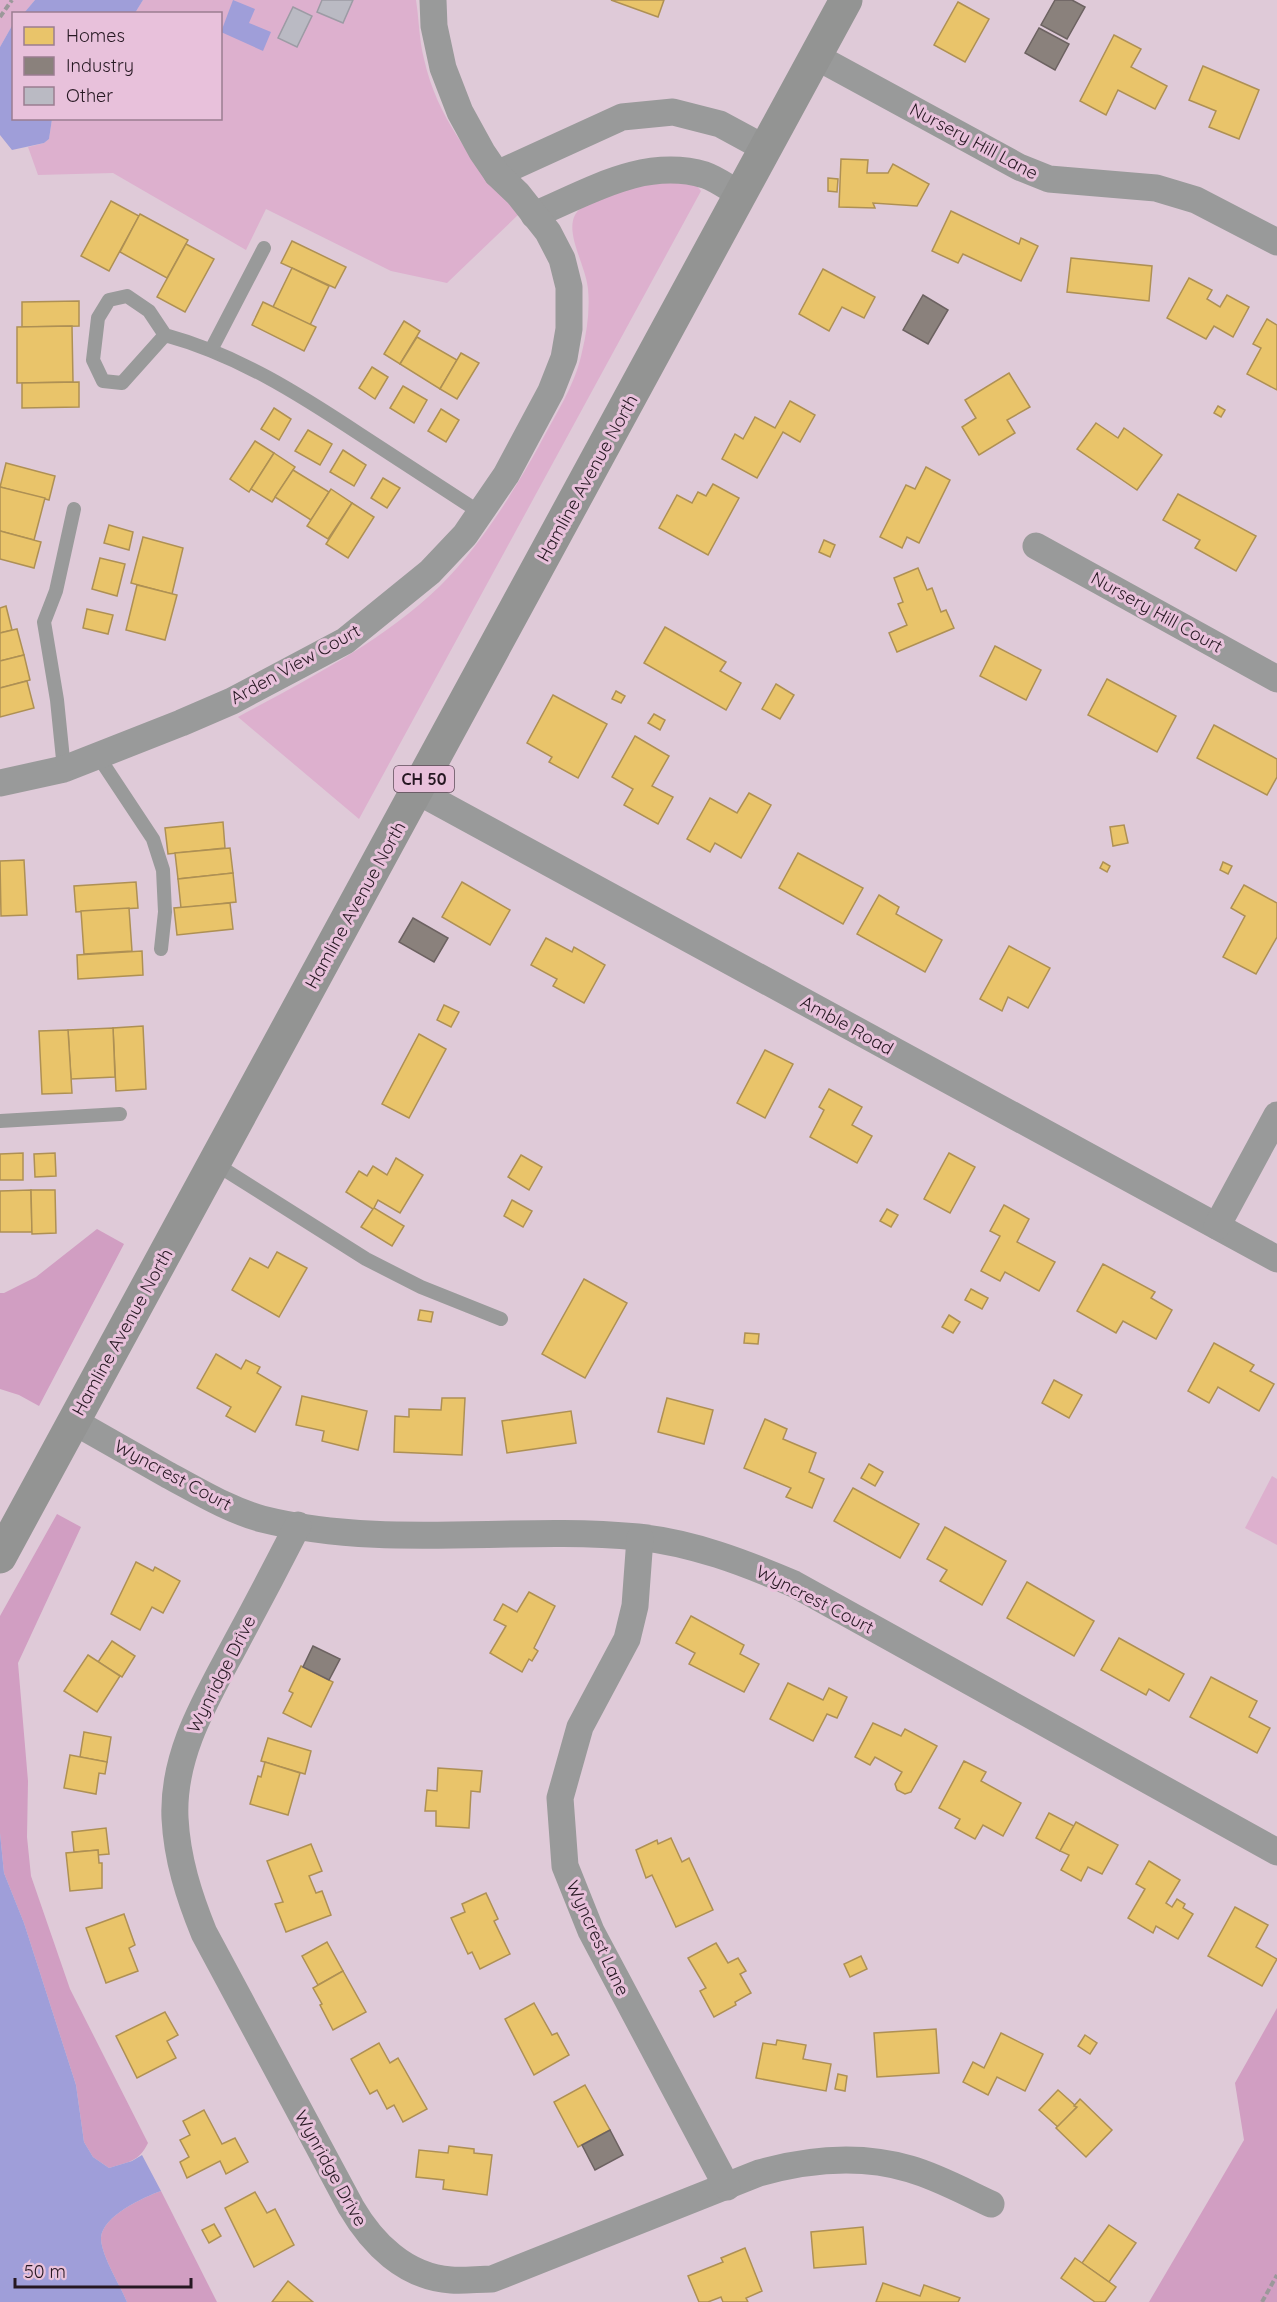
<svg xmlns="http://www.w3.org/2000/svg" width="1277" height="2302" font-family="Quicksand,sans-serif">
<rect width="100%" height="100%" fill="#dfcad8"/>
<g fill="#ddb0ce">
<polygon points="0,0 35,0 24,13 14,14 13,24 0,47"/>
<path d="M143,0H416C419,19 419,40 424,59C438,122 478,167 519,214L447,283L391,271L266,209L246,250L113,173L38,175L28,147L44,143L49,139L52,119L220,118V14L135,13Z"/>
<path d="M661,178L697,186L701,191L359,819L238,717C308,679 382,642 440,586C481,545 511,496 539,446C555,415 575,386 582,352C587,331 590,310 588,289C586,266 565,234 575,215C585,196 641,185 661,178Z"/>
<polygon points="1272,1476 1277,1479 1277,1545 1245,1528"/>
</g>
<g fill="#d19ec2">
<polygon points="97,1229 124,1244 39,1406 19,1395 0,1389 0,1293 4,1293 36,1277"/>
<path d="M57,1514L81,1527L18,1663L28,1781L27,1837L31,1876L70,1989L148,2143C139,2162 128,2162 109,2168L93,2157L84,2142L76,2085L24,1923L4,1873L0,1833V1616Z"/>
<polygon points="1277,2008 1277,2302 1149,2302 1244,2140 1235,2083"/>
<path d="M161,2191L217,2302H127C120,2285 101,2255 101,2238C102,2216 144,2197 161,2191Z"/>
</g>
<g fill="#9f9ed9">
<polygon points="35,0 143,0 135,13 24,13"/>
<polygon points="233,0 255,9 249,23 271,32 263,51 221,32"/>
<polygon points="13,24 14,118 52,119 49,139 44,143 12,150 0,135 0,47"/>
<path d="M0,1833L4,1873L24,1923L76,2085L84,2142L93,2157L109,2168L132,2161L142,2155L161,2191C144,2197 102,2216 101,2238C101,2255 120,2285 127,2302H0Z"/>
</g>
<g fill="#e9c46a" stroke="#ae9054" stroke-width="1.5">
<polygon points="611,0 664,0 658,17"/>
<polygon points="958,2 989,19 965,62 934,45"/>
<polygon points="1114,35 1141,49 1131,67 1167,86 1155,109 1118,90 1106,115 1080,101"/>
<polygon points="1203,66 1259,90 1239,139 1209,127 1216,111 1189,100"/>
<polygon points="841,159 868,160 867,173 888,173 893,164 929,184 917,206 873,203 875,208 839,207"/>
<polygon points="828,178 838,179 837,192 828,191"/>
<polygon points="111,201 139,216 109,271 81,256"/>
<polygon points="951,211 1019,244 1021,238 1038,246 1021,281 963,254 958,263 932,251"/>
<polygon points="140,214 188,240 167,278 120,252"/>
<polygon points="292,241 346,267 335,288 281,263"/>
<polygon points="186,244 214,259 185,312 157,297"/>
<polygon points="1071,258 1152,266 1149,301 1067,292"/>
<polygon points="292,268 329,286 310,325 273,307"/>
<polygon points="823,269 875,297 864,318 842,307 829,331 799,314"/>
<polygon points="1189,278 1212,290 1207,299 1220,307 1227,295 1249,307 1233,337 1214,326 1206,339 1167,318"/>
<polygon points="79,301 79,326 22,327 22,302"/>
<polygon points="263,302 316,327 304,351 252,325"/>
<polygon points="1267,319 1277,325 1277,390 1247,374 1261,348 1253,344"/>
<polygon points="404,321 420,331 400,364 384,354"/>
<polygon points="72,326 73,382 17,383 17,327"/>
<polygon points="417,337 457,360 440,389 400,364"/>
<polygon points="461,353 479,363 457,399 440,389"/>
<polygon points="372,367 388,377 375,399 359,388"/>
<polygon points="1009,373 1030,407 1007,420 1015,433 979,455 962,427 976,418 965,400"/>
<polygon points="79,382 79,407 22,408 22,383"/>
<polygon points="403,386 427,400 414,423 390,408"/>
<polygon points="790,401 815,415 800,442 783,432 757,478 722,459 735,434 743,439 755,417 775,428"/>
<polygon points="1218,406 1225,410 1221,417 1214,413"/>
<polygon points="274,408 291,419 279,440 261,429"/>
<polygon points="441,409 459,420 446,442 428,431"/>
<polygon points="1096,423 1118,438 1124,428 1162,455 1137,490 1077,449"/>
<polygon points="308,430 332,444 320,465 295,451"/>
<polygon points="255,441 274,453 249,492 230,479"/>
<polygon points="343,450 366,465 354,486 330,472"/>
<polygon points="274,453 295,467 272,502 251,489"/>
<polygon points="6,463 55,476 49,500 0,487"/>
<polygon points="926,467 950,480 919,543 907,537 902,548 880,537 906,485 915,489"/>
<polygon points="293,470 329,492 311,520 275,497"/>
<polygon points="383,478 400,488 387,508 371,498"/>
<polygon points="713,484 739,498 708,555 659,528 677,495 692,503 698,492 706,496"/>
<polygon points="0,487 45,498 34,540 0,531"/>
<polygon points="331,489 352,503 328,539 307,526"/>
<polygon points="1178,494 1256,536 1236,571 1195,548 1200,540 1163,520"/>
<polygon points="352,503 374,517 348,558 326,544"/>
<polygon points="109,525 133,532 129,550 104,543"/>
<polygon points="0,531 41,542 34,568 0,559"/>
<polygon points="143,537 183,548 172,594 131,583"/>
<polygon points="824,540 835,545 830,557 819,552"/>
<polygon points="100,558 125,564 117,596 92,589"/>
<polygon points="918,568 927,590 932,588 941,612 946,610 954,628 897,652 889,633 907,625 898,604 903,602 894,578"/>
<polygon points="137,585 177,595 165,640 126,630"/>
<polygon points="6,606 12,630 0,633 0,608"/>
<polygon points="87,609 113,615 108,634 83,628"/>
<polygon points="665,627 726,662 720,671 741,683 726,710 644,663"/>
<polygon points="17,629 24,655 0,661 0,633"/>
<polygon points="995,646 1041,670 1026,700 980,676"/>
<polygon points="24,655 30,680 0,688 0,661"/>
<polygon points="1107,679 1176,716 1157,752 1088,715"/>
<polygon points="27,681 34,708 0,717 0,688"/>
<polygon points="776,684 794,695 780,719 762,709"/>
<polygon points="616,691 625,696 621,703 612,699"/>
<polygon points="553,695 607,724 578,778 549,762 552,757 527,743"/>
<polygon points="654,714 665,720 660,730 648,723"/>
<polygon points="1214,725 1277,759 1277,777 1267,795 1197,758"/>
<polygon points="635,736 669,756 652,786 673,797 658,824 624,805 633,789 612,777"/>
<polygon points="749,793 771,805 741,858 715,843 710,852 687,839 710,798 737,813"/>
<polygon points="223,822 225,848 168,854 165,828"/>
<polygon points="1124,825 1128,843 1113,846 1110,827"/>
<polygon points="230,848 233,873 178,879 175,853"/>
<polygon points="798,853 863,888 843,924 779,888"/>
<polygon points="24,860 27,915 1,916 0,861"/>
<polygon points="1103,862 1110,866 1107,872 1100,868"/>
<polygon points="1223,862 1232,866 1228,874 1220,870"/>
<polygon points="233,873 236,902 181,908 178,879"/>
<polygon points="136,882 138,908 76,912 74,886"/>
<polygon points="462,882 510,910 490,945 442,917"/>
<polygon points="1244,885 1277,903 1277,937 1256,974 1223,957 1245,916 1231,908"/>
<polygon points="879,895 899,907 896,914 942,940 925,972 857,934"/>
<polygon points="230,903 233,929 177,935 174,908"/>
<polygon points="129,908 132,951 84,954 81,911"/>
<polygon points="546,938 572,952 574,947 605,965 584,1003 553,986 557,979 531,965"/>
<polygon points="1009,946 1050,968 1028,1008 1008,997 1002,1011 980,999"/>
<polygon points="142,951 143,975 78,979 77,955"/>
<polygon points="444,1005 459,1012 451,1027 437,1020"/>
<polygon points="143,1026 146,1089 116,1091 113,1028"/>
<polygon points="113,1028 115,1077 71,1079 68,1030"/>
<polygon points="68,1030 72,1093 42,1094 39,1031"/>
<polygon points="419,1034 446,1049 409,1118 382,1104"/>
<polygon points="765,1050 793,1064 765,1118 737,1103"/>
<polygon points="829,1089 862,1107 852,1125 872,1136 857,1163 810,1137 824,1110 819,1107"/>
<polygon points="23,1153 23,1180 0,1180 0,1154"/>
<polygon points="55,1153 56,1176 35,1177 34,1154"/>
<polygon points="949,1153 975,1167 950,1213 924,1199"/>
<polygon points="521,1155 542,1167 529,1190 508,1177"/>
<polygon points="396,1158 423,1175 400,1213 378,1200 374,1208 404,1226 392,1246 361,1227 373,1209 346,1192 359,1171 367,1176 373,1166 387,1175"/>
<polygon points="31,1190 32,1232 0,1232 0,1191"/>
<polygon points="31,1190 55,1190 56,1233 32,1234"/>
<polygon points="512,1200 532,1211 523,1227 504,1216"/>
<polygon points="1004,1205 1029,1219 1017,1242 1055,1262 1039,1291 1005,1272 1000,1281 981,1271 1000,1236 990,1231"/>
<polygon points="887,1209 898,1215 891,1227 880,1221"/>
<polygon points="277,1252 307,1268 279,1317 232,1290 250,1258 268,1268"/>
<polygon points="1103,1264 1155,1292 1151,1298 1172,1310 1156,1339 1123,1321 1116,1333 1077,1311"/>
<polygon points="584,1279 627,1303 585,1378 542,1354"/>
<polygon points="971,1289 988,1298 982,1309 965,1300"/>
<polygon points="420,1310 433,1312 431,1322 418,1320"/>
<polygon points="949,1315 960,1322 953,1333 942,1327"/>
<polygon points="745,1333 759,1334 758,1344 744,1343"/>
<polygon points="1214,1343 1254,1365 1250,1371 1274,1384 1259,1411 1218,1387 1209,1403 1188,1391"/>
<polygon points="216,1354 241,1369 246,1360 260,1367 257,1373 281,1387 255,1432 226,1416 231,1407 197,1388"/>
<polygon points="1054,1380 1082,1395 1069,1418 1042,1403"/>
<polygon points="302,1396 367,1411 358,1450 322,1441 324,1431 296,1425"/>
<polygon points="442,1398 465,1398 462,1455 394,1452 395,1416 409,1417 409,1409 441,1410"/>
<polygon points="667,1398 713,1410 704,1444 658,1432"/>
<polygon points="571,1411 576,1443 507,1453 502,1421"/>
<polygon points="765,1419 787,1429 783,1439 816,1453 809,1472 824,1479 812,1508 786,1497 791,1488 744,1468"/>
<polygon points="869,1464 883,1472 875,1486 861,1478"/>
<polygon points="853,1488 919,1524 900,1558 834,1521"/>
<polygon points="945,1527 1006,1561 982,1605 940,1581 947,1570 927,1559"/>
<polygon points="136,1562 153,1571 155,1567 180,1581 163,1613 152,1607 140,1630 111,1614"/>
<polygon points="1027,1582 1094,1621 1074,1656 1007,1618"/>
<polygon points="529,1592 555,1606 534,1648 538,1651 532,1661 529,1659 522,1672 490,1653 506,1626 494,1620 503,1604 517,1612"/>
<polygon points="691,1616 744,1645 740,1654 759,1664 744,1692 689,1664 695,1653 676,1643"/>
<polygon points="1119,1638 1184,1674 1169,1701 1149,1689 1146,1695 1101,1670"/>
<polygon points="112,1641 135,1656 122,1677 98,1662"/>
<polygon points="88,1655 120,1676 97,1712 64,1691"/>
<polygon points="301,1666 333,1682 311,1727 283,1713 293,1693 289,1691"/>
<polygon points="1211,1677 1257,1701 1249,1717 1270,1728 1257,1753 1190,1717"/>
<polygon points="788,1683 823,1700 829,1688 847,1697 837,1718 827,1714 813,1741 770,1719"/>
<polygon points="873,1723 901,1736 905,1729 937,1746 911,1792 905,1794 897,1790 895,1784 902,1772 875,1757 870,1765 855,1757"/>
<polygon points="84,1732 111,1737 107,1762 80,1757"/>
<polygon points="268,1738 311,1751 305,1774 261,1761"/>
<polygon points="70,1755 107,1762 105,1774 99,1773 96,1794 64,1788"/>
<polygon points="964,1761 986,1772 981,1781 1021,1803 1003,1836 983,1825 975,1839 955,1828 960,1819 939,1808"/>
<polygon points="265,1762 300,1773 288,1815 250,1804 258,1776 261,1777"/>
<polygon points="438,1768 482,1771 480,1792 471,1791 469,1828 436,1826 436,1811 425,1811 427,1790 437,1791"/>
<polygon points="1049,1813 1074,1826 1060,1851 1036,1838"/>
<polygon points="1076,1822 1118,1845 1102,1874 1088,1867 1081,1881 1061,1870 1069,1855 1060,1851"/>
<polygon points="106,1828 109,1854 98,1855 98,1850 74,1852 72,1832"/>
<polygon points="671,1838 682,1862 689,1858 713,1910 676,1927 652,1875 646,1878 636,1850 657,1840 658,1844"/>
<polygon points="311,1844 322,1871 309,1876 316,1893 322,1891 331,1915 286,1932 275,1904 283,1902 267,1861"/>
<polygon points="98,1850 99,1863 102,1863 102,1888 70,1891 66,1853"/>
<polygon points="1149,1861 1180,1880 1166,1903 1172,1907 1177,1899 1185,1904 1183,1908 1193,1914 1178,1939 1156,1926 1153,1933 1128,1918 1145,1889 1136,1884"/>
<polygon points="486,1893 498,1919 494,1921 510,1954 480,1969 472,1952 468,1954 451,1918 465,1912 462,1904"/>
<polygon points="1235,1907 1268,1925 1256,1947 1277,1959 1262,1986 1208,1956"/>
<polygon points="124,1914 135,1945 129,1948 138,1971 106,1983 86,1928"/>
<polygon points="327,1942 343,1971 318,1985 302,1956"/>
<polygon points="716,1943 728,1963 738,1958 746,1971 740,1974 751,1993 735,2002 736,2005 714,2017 700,1991 706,1988 688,1958"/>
<polygon points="861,1956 867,1969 850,1977 844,1964"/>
<polygon points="343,1971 366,2012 333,2030 320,2005 322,2004 313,1988"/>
<polygon points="534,2003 552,2035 557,2033 569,2055 534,2075 505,2019"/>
<polygon points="165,2012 178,2035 167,2041 176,2058 137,2078 116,2036"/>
<polygon points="936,2029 939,2073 877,2077 874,2033"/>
<polygon points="1001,2033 1043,2054 1025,2091 997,2077 988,2095 963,2082 973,2062 984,2068"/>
<polygon points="1085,2035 1097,2043 1090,2054 1078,2046"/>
<polygon points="777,2040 806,2045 803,2059 831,2064 826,2091 756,2078 763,2043 776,2045"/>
<polygon points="379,2043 390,2063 398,2058 427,2109 403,2122 394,2105 387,2109 377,2090 370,2094 351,2059"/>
<polygon points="838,2074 847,2076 845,2091 835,2089"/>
<polygon points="585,2085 610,2130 578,2147 554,2102"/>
<polygon points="1058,2090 1077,2107 1058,2127 1039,2110"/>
<polygon points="1080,2099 1112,2130 1086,2157 1056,2128 1077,2107 1074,2106"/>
<polygon points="204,2110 222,2144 235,2138 248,2162 226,2174 220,2161 187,2178 180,2162 189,2157 180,2140 190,2135 183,2121"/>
<polygon points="449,2146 474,2149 474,2153 492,2155 487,2195 443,2189 444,2180 416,2177 419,2150 448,2153"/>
<polygon points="255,2192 267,2213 275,2209 294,2245 254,2267 225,2208"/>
<polygon points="214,2224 221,2236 209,2243 202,2230"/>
<polygon points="1109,2225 1136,2243 1109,2282 1082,2263"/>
<polygon points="863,2227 866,2264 814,2268 811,2232"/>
<polygon points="745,2248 762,2291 746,2298 748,2302 723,2302 721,2297 708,2302 699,2302 688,2276 723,2262 721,2258"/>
<polygon points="1075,2258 1116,2287 1105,2302 1095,2302 1061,2278"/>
<polygon points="288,2281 313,2302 272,2302"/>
<polygon points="883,2283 920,2296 924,2285 960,2298 958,2302 876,2302"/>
</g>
<g fill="#8a817c" stroke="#6c6261" stroke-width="1.5">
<polygon points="1055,0 1072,0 1085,7 1067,39 1041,25"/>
<polygon points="1039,28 1069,44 1055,70 1025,53"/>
<polygon points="923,295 948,310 928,344 903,330"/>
<polygon points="413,918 448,938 434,962 399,942"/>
<polygon points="313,1646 340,1659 329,1680 303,1667"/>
<polygon points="610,2130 623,2155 595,2170 582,2145"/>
</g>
<g fill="#babac3" stroke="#9c9ba4" stroke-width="1.5">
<polygon points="322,0 353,0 343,23 317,12"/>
<polygon points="293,7 312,16 297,47 278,38"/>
</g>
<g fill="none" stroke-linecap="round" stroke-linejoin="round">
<g stroke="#9b989a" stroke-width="4" stroke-dasharray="6 3" stroke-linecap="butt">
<polyline points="0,17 12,0"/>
<polyline points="1262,2302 1277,2275"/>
</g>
<g stroke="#999a9a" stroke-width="14">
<path d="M165,335L149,311L127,296L109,300L98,318L93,360L103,381L122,383L165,335C238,355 299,394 361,435C401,461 441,487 481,513"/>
<polyline points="211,350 264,248"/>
<polyline points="98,756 153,839 163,870 165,912 161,949"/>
<polyline points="64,769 57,700 44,622 56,591 74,509"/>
<polyline points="0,1121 120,1114"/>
<polyline points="214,1163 366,1259 421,1287 501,1319"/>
</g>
<g stroke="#999a9a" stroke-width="27">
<polyline points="815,56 1019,167 1049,179 1156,188 1196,200 1277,242"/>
<polyline points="497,174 622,117 673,112 720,124 766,149"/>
<path d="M534,215C589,192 644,157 705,175C717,179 730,189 741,195"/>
<polyline points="1036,546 1277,679"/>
<polyline points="0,783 64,769 181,723 232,701 345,641 430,572 465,535 506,475 551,391 564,358 569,329 569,287 562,259 548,232 518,194 497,174 482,152 460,112 443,68 434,26 433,0"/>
<polyline points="417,791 1277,1259"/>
<polyline points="1217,1226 1277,1115"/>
<path d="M73,1421C105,1439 136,1457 168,1475C198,1491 229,1510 262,1519C386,1550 513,1525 638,1537C693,1543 743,1562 794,1584L1277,1852"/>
<path d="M298,1525C278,1564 257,1604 236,1643C207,1698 172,1754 175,1818C177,1859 189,1896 204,1933L351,2207C372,2243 405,2277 451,2280C464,2281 479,2279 492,2279L759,2173C809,2159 860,2154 910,2169C938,2177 965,2192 991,2204"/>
<polyline points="640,1538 635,1606 627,1639 580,1727 560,1798 565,1866 591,1931 727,2187"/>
</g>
<polyline stroke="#939493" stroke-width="33" points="0,1557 846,0"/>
</g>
<g text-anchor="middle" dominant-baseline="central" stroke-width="6" stroke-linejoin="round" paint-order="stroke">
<rect fill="#e8c1db" stroke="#604b5a" stroke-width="1.5" x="394" y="766" width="60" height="26" rx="4.5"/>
<g font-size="16" font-weight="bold" fill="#261822">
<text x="424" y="779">CH 50</text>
</g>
<g font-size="18" fill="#261822" stroke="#e8c1db">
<text transform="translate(974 141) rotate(28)">Nursery Hill Lane</text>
<text transform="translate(587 478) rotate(-61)">Hamline Avenue North</text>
<text transform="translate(1157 612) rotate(29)">Nursery Hill Court</text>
<text transform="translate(295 664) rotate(-29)">Arden View Court</text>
<text transform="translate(355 905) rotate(-61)">Hamline Avenue North</text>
<text transform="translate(847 1025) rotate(29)">Amble Road</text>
<text transform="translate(122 1332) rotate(-61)">Hamline Avenue North</text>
<text transform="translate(173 1475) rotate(28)">Wyncrest Court</text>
<text transform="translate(815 1599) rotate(27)">Wyncrest Court</text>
<text transform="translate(221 1674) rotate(-63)">Wynridge Drive</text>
<text transform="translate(598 1938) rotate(65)">Wyncrest Lane</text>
<text transform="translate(331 2168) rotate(61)">Wynridge Drive</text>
</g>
</g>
<rect x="12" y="12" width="210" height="108" fill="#e8c1db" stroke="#9a7d91" stroke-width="1.5"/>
<rect x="24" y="27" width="30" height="18" fill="#e9c46a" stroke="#9a7d91" stroke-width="1.5"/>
<text x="66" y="42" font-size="18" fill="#261822">Homes</text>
<rect x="24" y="57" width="30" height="18" fill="#8a817c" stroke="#9a7d91" stroke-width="1.5"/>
<text x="66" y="72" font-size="18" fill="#261822">Industry</text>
<rect x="24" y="87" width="30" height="18" fill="#babac3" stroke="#9a7d91" stroke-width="1.5"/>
<text x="66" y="102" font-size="18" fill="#261822">Other</text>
<path d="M15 2278v9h176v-9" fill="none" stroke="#261822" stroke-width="3"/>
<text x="24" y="2278" font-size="18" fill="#261822" stroke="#e8c1db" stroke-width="4.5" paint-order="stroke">50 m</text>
</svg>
